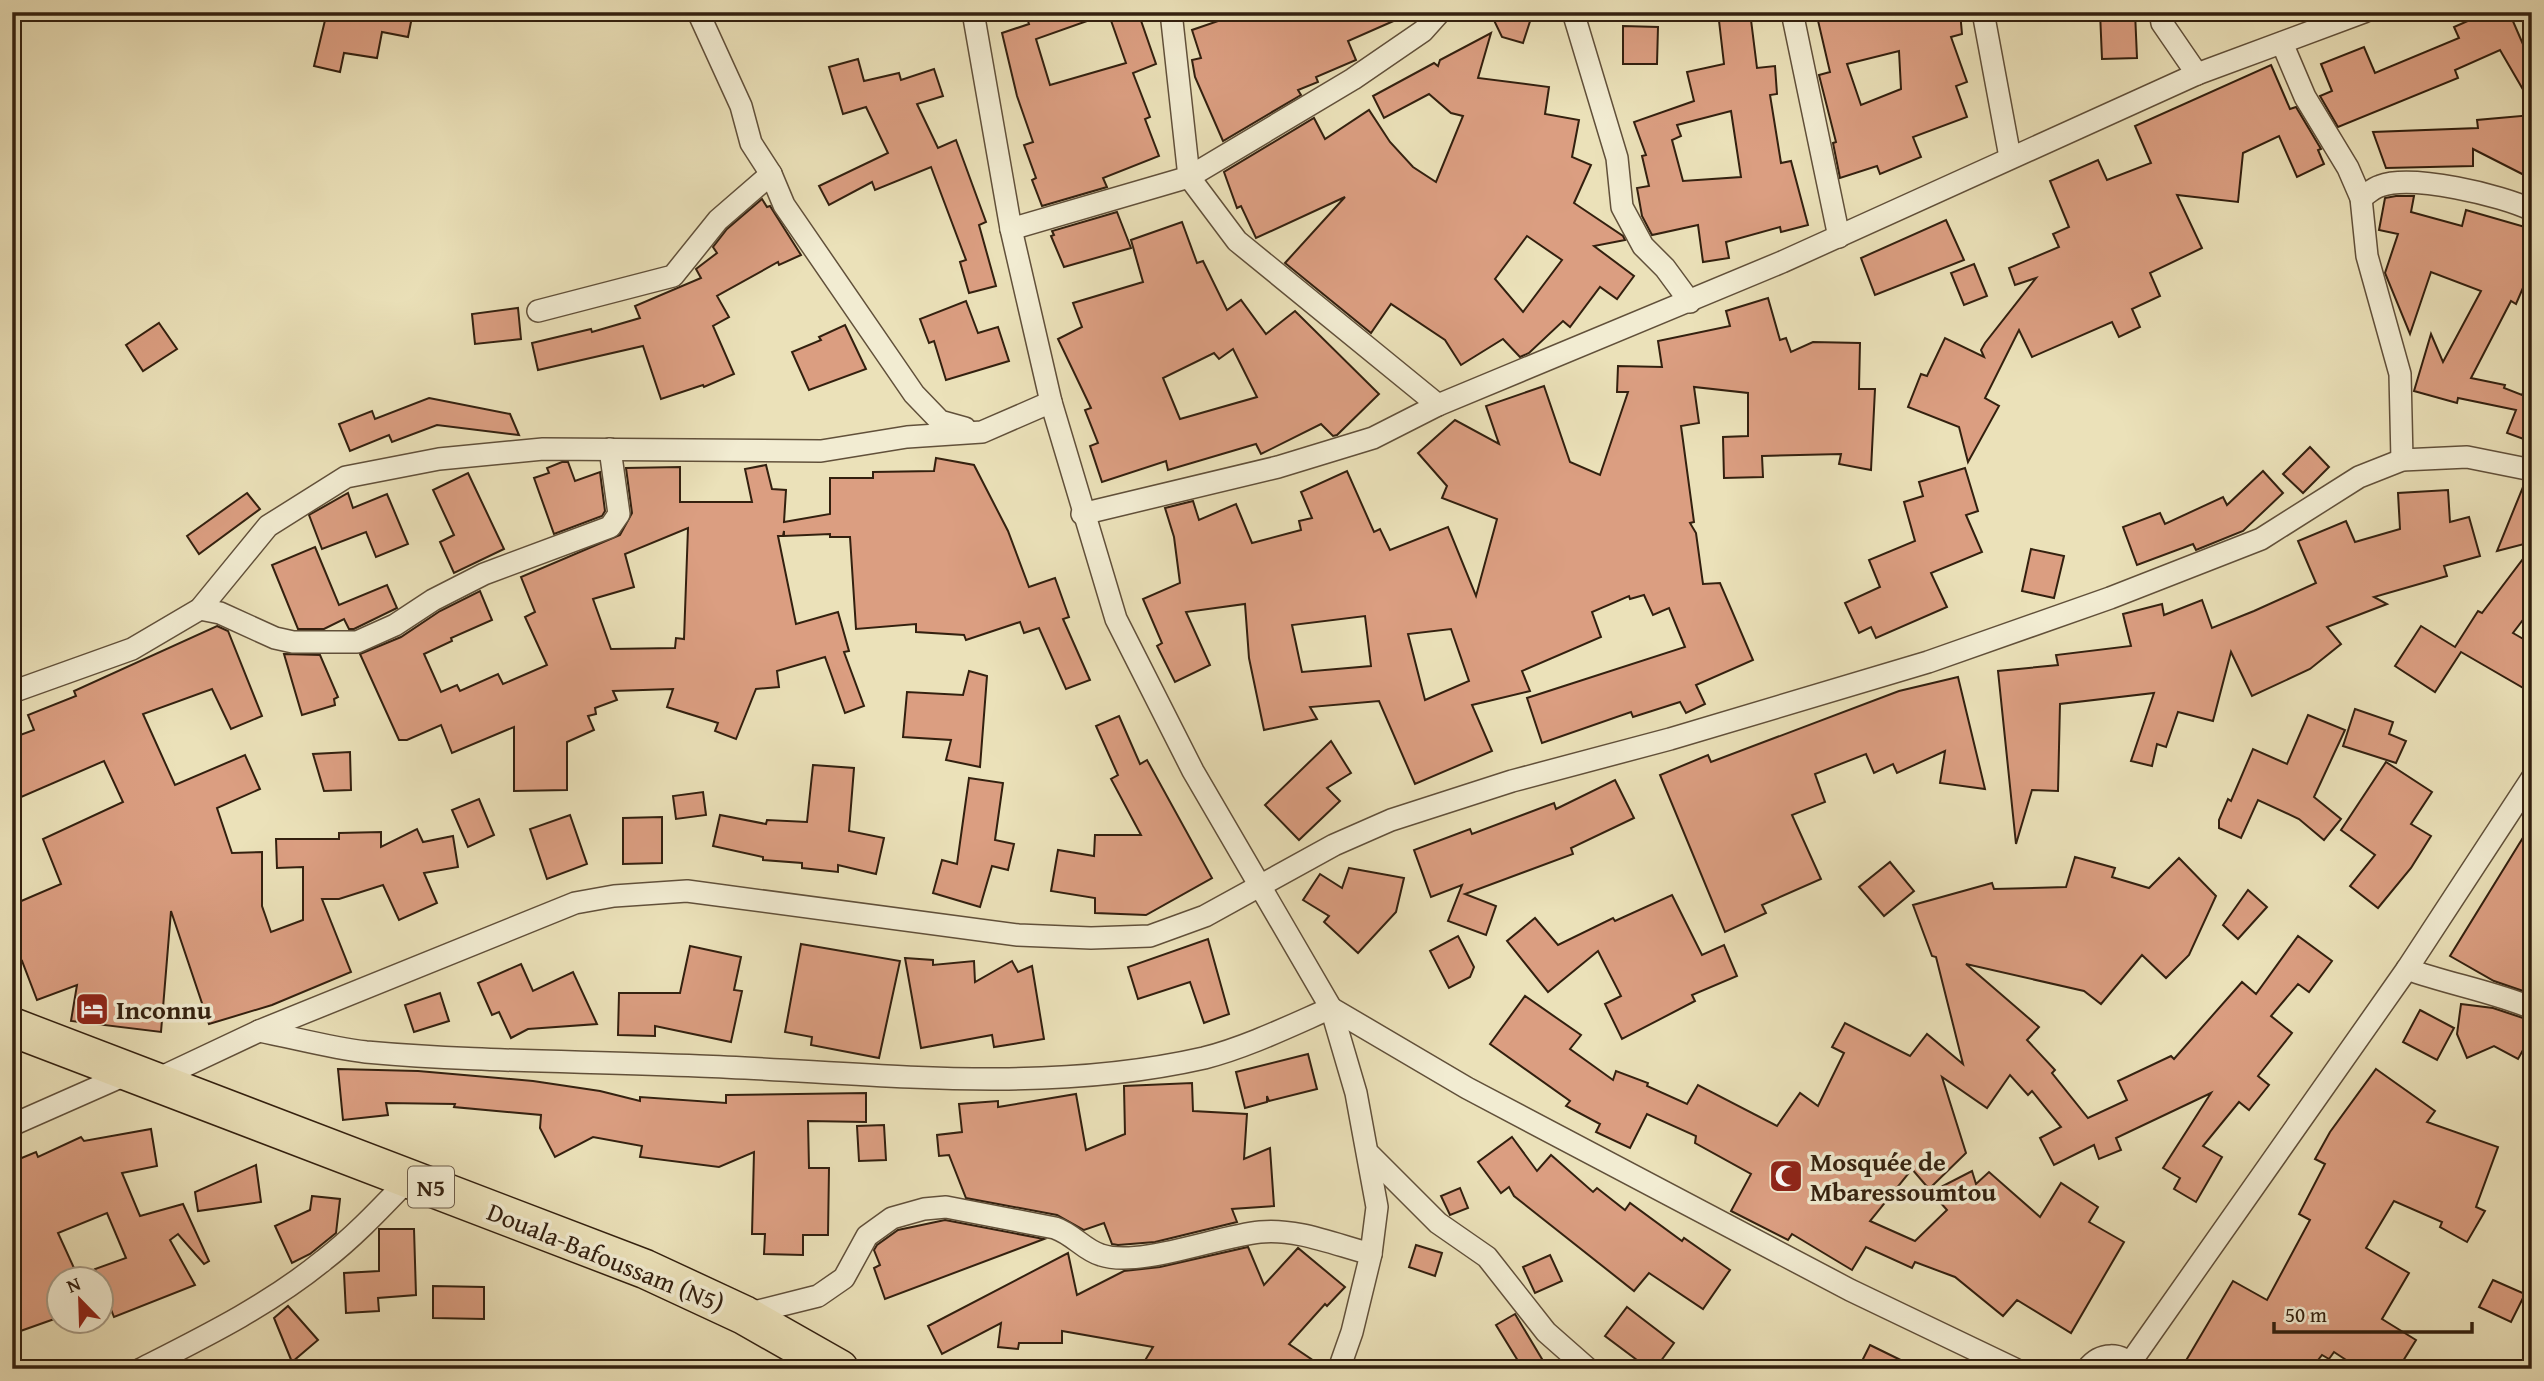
<svg xmlns="http://www.w3.org/2000/svg" width="2544" height="1381" font-family="'Gentium Book Plus',serif">
<rect width="100%" height="100%" fill="#ebe1b9"/>
<filter id="stains"><feTurbulence type="fractalNoise" baseFrequency=".00286" numOctaves="4"/><feColorMatrix values="0 0 0 0 .2 0 0 0 0 .09 0 0 0 0 .02 0 0 0 .5 -.17"/></filter>
<radialGradient id="worn" r=".72"><stop offset=".6" stop-color="#630" stop-opacity="0"/><stop offset="1" stop-color="#630" stop-opacity=".3"/></radialGradient>
<g fill="#db9e81" stroke="#33200f" stroke-width="2" fill-rule="evenodd">
<polygon points="327,12 413,12 408,37 382,32 377,58 344,53 340,72 314,66"/>
<polygon points="1025,12 1104,12 1104,15 1036,39 1050,85 1126,63 1108,12 1138,12 1156,64 1133,73 1150,117 1145,119 1159,156 1103,178 1107,187 1042,206 1032,180 1036,178 1024,145 1033,142 1017,96 1002,33 1029,24"/>
<polygon points="1228,12 1414,12 1348,41 1356,60 1316,77 1318,82 1298,90 1301,95 1223,141 1195,77 1192,60 1201,58 1192,30 1230,17"/>
<polygon points="1490,12 1533,12 1523,43 1502,37"/>
<path d="M1718,12H1750L1757,68L1775,66L1777,94L1770,95L1781,163L1791,161L1808,225L1781,232L1780,227L1726,242L1729,258L1703,262L1698,225L1652,235L1642,216L1637,188L1649,186L1642,156L1646,155L1634,122L1694,101L1687,72L1724,64ZM1731,111L1741,177L1683,181L1672,140L1681,136L1677,125Z"/>
<path d="M1816,12H1960L1962,34L1951,37L1967,82L1956,86L1967,117L1913,137L1921,157L1880,174L1877,166L1840,178L1833,143L1836,142L1819,75L1830,72ZM1899,51L1901,89L1861,105L1847,64Z"/>
<polygon points="2100,12 2135,12 2137,58 2102,59"/>
<polygon points="2488,12 2509,12 2532,65 2532,105 2500,50 2455,70 2458,78 2338,127 2320,96 2332,91 2321,64 2364,47 2375,73 2459,38 2454,27"/>
<polygon points="1623,26 1658,27 1657,64 1623,64"/>
<path d="M1491,33L1478,78L1549,87L1545,114L1579,120L1572,157L1591,165L1574,203L1623,236L1625,240L1594,246L1634,276L1617,299L1600,287L1570,327L1563,321L1529,353L1520,357L1503,339L1461,365L1445,340L1391,304L1371,333L1285,263L1345,197L1256,238L1241,206L1237,208L1224,172L1314,118L1325,139L1369,110L1390,142L1413,167L1436,182L1463,116L1451,113L1429,94L1384,118L1373,96L1434,63L1438,66L1440,60ZM1527,236L1562,260L1523,312L1495,279Z"/>
<polygon points="858,59 864,81 899,73 901,80 934,69 943,96 917,104 938,148 956,140 986,222 979,225 996,286 969,293 960,262 966,260 931,167 875,190 872,182 829,205 819,186 888,153 866,107 843,114 829,67"/>
<polygon points="2271,65 2290,109 2296,107 2321,149 2318,150 2324,164 2297,177 2279,136 2243,153 2238,202 2177,195 2202,248 2150,273 2160,296 2132,309 2140,327 2119,337 2112,322 2032,357 2019,330 1985,398 1999,406 1968,462 1959,427 1908,407 1921,374 1927,376 1945,338 1984,357 1981,350 1985,343 2036,278 2015,285 2009,268 2059,247 2053,234 2069,227 2050,181 2098,160 2107,180 2151,163 2135,126"/>
<polygon points="2532,115 2532,179 2473,149 2473,166 2386,168 2373,132 2478,128 2477,120"/>
<polygon points="2396,196 2414,196 2411,212 2462,226 2466,210 2532,229 2532,267 2516,304 2511,301 2471,378 2505,385 2504,388 2522,395 2532,374 2532,442 2507,433 2516,410 2458,398 2457,403 2414,391 2431,334 2443,362 2481,291 2431,272 2410,334 2385,273 2398,234 2379,230 2385,198"/>
<polygon points="762,199 767,207 770,206 801,255 779,265 778,262 717,296 729,317 713,326 734,374 704,387 703,385 661,399 643,346 538,370 532,343 591,329 592,332 640,318 635,306 701,278 696,269 717,253 713,247 727,229"/>
<polygon points="1117,212 1131,248 1064,267 1051,236 1054,235 1052,231"/>
<polygon points="1946,220 1964,260 1875,295 1861,258"/>
<path d="M1182,222L1197,263L1203,261L1227,310L1241,300L1266,334L1295,311L1379,394L1337,435L1333,436L1321,424L1261,454L1256,444L1168,470L1166,461L1102,482L1090,446L1098,443L1085,410L1091,408L1058,339L1082,327L1073,303L1143,282L1131,240ZM1233,349L1257,397L1180,419L1163,378L1214,353L1219,359Z"/>
<polygon points="1974,264 1987,296 1964,305 1951,273"/>
<path d="M1768,298L1780,340L1786,338L1791,352L1813,342L1860,343L1859,389H1875L1871,470L1839,464L1841,454L1762,456L1763,477L1724,478L1723,437L1748,436V393L1694,387L1699,423L1681,426L1694,522L1690,523L1696,533L1703,584L1720,583L1753,660L1696,685L1705,704L1686,713L1680,702L1633,717L1631,712L1542,743L1527,698L1685,647L1669,608L1653,615L1644,595L1630,599L1629,596L1592,612L1601,637L1522,671L1530,691L1472,705L1492,751L1415,784L1379,701L1310,707L1317,719L1264,730L1249,658L1245,604L1186,612L1210,665L1175,682L1157,646L1162,643L1143,599L1180,583L1174,537L1165,508L1193,501L1199,520L1236,504L1252,543L1301,530L1299,521L1312,518L1301,492L1347,471L1374,532L1380,529L1390,550L1448,527L1476,596L1497,519L1442,498L1447,486L1418,453L1455,420L1499,444L1486,406L1544,386L1570,462L1600,475L1628,392H1617L1618,366L1662,367L1658,341L1730,326L1726,311ZM1365,616L1371,666L1302,672L1292,625ZM1451,629L1469,681L1425,700L1408,634Z"/>
<polygon points="966,301 978,333 998,327 1009,361 946,380 934,341 929,343 920,319"/>
<polygon points="518,308 521,339 475,344 472,314"/>
<polygon points="159,323 177,349 143,371 126,345"/>
<polygon points="845,325 866,369 809,390 792,352 821,340 819,337"/>
<polygon points="429,398 510,414 519,435 437,425 392,442 389,435 350,451 339,424 372,411 375,419"/>
<polygon points="2310,447 2329,467 2303,493 2283,474"/>
<path d="M936,458L974,465L1008,531L1029,587L1055,578L1069,617L1063,619L1090,680L1066,689L1039,628L1024,633L1020,622L966,640L964,635L916,632V624L856,629L850,537H830V534L784,536V531L783,536H778L796,624L838,612L849,651L844,652L864,706L845,713L825,657L777,671L779,687L756,689L736,739L715,731L718,723L667,707L673,689L613,691L617,700L595,708L596,714L588,716L594,730L567,742V790L514,791V727L452,753L441,725L407,740H399L360,654L401,637L440,611L480,591L492,620L451,638L452,641L424,654L441,692L457,685L460,691L498,674L503,684L547,665L525,617L535,612L521,577L620,535L632,513L626,468L680,467V502H752L745,469L766,465L772,489L786,490L784,522L830,514V478H873V472L934,471ZM688,528L684,639L676,638L675,648L611,649L593,599L634,587L625,554Z"/>
<polygon points="562,462 568,462 575,481 600,472 605,511 602,516 554,534 534,478 549,473 547,468"/>
<polygon points="1965,468 1978,511 1966,515 1982,552 1931,573 1947,607 1876,638 1871,627 1859,633 1845,603 1880,587 1869,560 1915,541 1904,502 1923,496 1919,482"/>
<polygon points="2263,471 2283,493 2243,531 2196,550 2193,544 2137,565 2123,527 2160,513 2165,524 2223,497 2227,505"/>
<polygon points="468,473 504,549 454,573 440,542 454,535 433,490"/>
<polygon points="2525,482 2532,483 2532,542 2497,551"/>
<polygon points="2448,490 2450,522 2469,517 2480,556 2444,566 2447,576 2374,597 2387,604 2327,627 2341,644 2310,669 2252,696 2231,652 2213,721 2178,712 2166,747 2157,744 2152,766 2131,761 2154,693 2060,704 2058,791 2032,790 2016,844 1998,671 2058,665 2056,655 2131,646 2123,614 2162,604 2164,615 2202,600 2212,628 2254,611 2316,583 2298,541 2346,521 2355,542 2400,529 2398,493"/>
<polygon points="247,493 260,509 199,554 187,536"/>
<polygon points="348,493 353,508 387,494 408,544 376,557 366,532 322,549 309,515"/>
<polygon points="315,547 339,605 387,585 397,608 354,629 349,629 344,619 324,629 298,629 272,565"/>
<polygon points="2532,547 2532,608 2513,633 2532,644 2532,693 2461,652 2435,692 2395,666 2421,626 2455,647 2478,611 2482,613"/>
<polygon points="2031,549 2064,556 2054,598 2022,591"/>
<polygon points="217,626 228,631 262,716 231,729 212,689 143,714 175,785 245,755 260,789 217,808 232,853 262,852 262,906 271,932 303,920 303,867 277,868 276,839 339,839 339,833 381,832 381,847 417,829 423,842 453,836 458,867 424,873 437,903 399,920 383,885 339,899 322,899 351,972 272,1005 209,1024 171,911 161,1032 71,1021 77,985 37,1000 22,961 12,966 12,905 61,884 43,839 123,802 104,761 12,801 12,738 34,730 28,715 76,696 74,691"/>
<polygon points="284,654 320,655 338,697 334,699 335,705 302,715"/>
<polygon points="969,671 987,676 980,767 946,760 951,740 903,737 907,692 963,695"/>
<polygon points="1958,677 1985,789 1940,783 1945,751 1897,773 1893,764 1874,773 1866,754 1815,774 1825,802 1792,815 1821,879 1762,905 1766,913 1725,932 1660,775 1708,755 1711,762 1899,691"/>
<polygon points="2355,709 2393,722 2389,734 2406,741 2396,763 2343,746"/>
<polygon points="2308,715 2345,730 2314,797 2341,819 2324,840 2299,819 2258,800 2241,838 2219,828 2219,820 2228,799 2231,801 2253,749 2287,764"/>
<polygon points="1119,716 1140,764 1147,760 1212,878 1146,915 1095,913 1095,898 1051,891 1058,850 1094,856 1095,835 1141,835 1111,779 1118,775 1096,726"/>
<polygon points="1331,741 1351,773 1327,788 1340,801 1299,840 1265,805"/>
<polygon points="350,752 351,790 324,791 313,754"/>
<polygon points="2386,762 2432,792 2411,824 2431,836 2411,868 2378,908 2350,886 2375,855 2341,830"/>
<polygon points="813,765 854,768 849,831 884,838 876,874 838,865 838,872 802,868 802,863 763,860 763,857 713,846 720,815 766,824 767,820 807,822"/>
<polygon points="969,778 1003,783 995,840 1014,844 1008,870 992,866 980,907 933,893 942,860 957,864"/>
<polygon points="1615,780 1634,818 1571,848 1573,854 1465,894 1496,906 1486,935 1448,921 1462,885 1431,897 1414,850 1470,829 1472,834 1554,803 1556,809"/>
<polygon points="703,792 706,815 676,819 673,796"/>
<polygon points="479,799 494,835 468,847 452,810"/>
<polygon points="570,815 587,864 547,879 530,829"/>
<polygon points="662,817 662,863 623,864 623,818"/>
<polygon points="2532,823 2532,994 2494,981 2450,956"/>
<polygon points="2075,857 2115,868 2112,877 2149,888 2179,858 2216,896 2189,955 2166,978 2142,955 2101,1004 2084,991 1966,964 2039,1027 2027,1040 2055,1070 2052,1073 2088,1118 2127,1100 2118,1081 2171,1056 2174,1059 2242,982 2256,994 2298,936 2332,961 2309,992 2298,984 2271,1016 2292,1033 2258,1076 2269,1085 2249,1110 2239,1102 2203,1146 2222,1157 2196,1202 2174,1189 2180,1178 2163,1168 2211,1093 2116,1138 2121,1150 2099,1159 2094,1145 2054,1165 2040,1138 2061,1127 2032,1091 2028,1095 2010,1075 1987,1108 1942,1077 1966,1153 1929,1189 1912,1169 1870,1221 1915,1241 1947,1210 1931,1192 1972,1171 1976,1184 1989,1172 2040,1217 2061,1183 2098,1207 2089,1222 2124,1242 2071,1333 2017,1300 2003,1316 1955,1277 1915,1262 1912,1268 1866,1247 1852,1270 1792,1234 1788,1240 1731,1211 1751,1174 1695,1143 1696,1136 1647,1114 1630,1148 1596,1132 1600,1124 1566,1106 1570,1101 1490,1044 1525,996 1581,1035 1570,1049 1613,1080 1616,1071 1648,1083 1647,1086 1687,1104 1698,1085 1777,1126 1800,1093 1818,1106 1844,1053 1832,1047 1845,1023 1910,1056 1927,1034 1963,1064 1936,957 1932,956 1913,905 1992,883 1994,889 2066,887"/>
<polygon points="1890,862 1914,891 1884,916 1859,887"/>
<polygon points="1349,868 1404,878 1396,912 1358,953 1324,922 1329,916 1303,900 1320,874 1342,888"/>
<polygon points="2248,890 2267,907 2238,939 2223,925"/>
<polygon points="1672,895 1702,955 1724,945 1737,976 1692,995 1695,1001 1622,1039 1605,1004 1621,996 1598,951 1548,992 1507,941 1535,918 1558,945 1613,918 1615,921"/>
<polygon points="1458,936 1474,967 1470,977 1449,988 1430,951"/>
<polygon points="1208,939 1229,1014 1204,1023 1190,982 1138,999 1128,967"/>
<polygon points="801,944 900,961 879,1058 811,1045 812,1037 785,1032"/>
<polygon points="690,946 741,957 734,990 742,991 731,1042 655,1026 655,1036 618,1035 619,993 680,993"/>
<polygon points="905,958 933,960 933,965 974,961 975,982 1012,961 1018,972 1032,966 1044,1039 994,1047 992,1035 921,1048"/>
<polygon points="521,964 533,991 573,972 597,1024 528,1029 511,1038 499,1012 492,1015 478,983"/>
<polygon points="440,993 449,1021 414,1032 405,1005"/>
<polygon points="2461,1004 2493,1008 2532,1021 2532,1034 2518,1059 2494,1046 2467,1058 2457,1034"/>
<polygon points="2420,1010 2454,1028 2437,1060 2403,1042"/>
<polygon points="1308,1054 1317,1089 1269,1101 1267,1096 1267,1102 1245,1108 1236,1072"/>
<polygon points="338,1069 418,1071 533,1081 600,1091 640,1101 640,1097 726,1103 726,1095 866,1093 866,1122 808,1121 809,1168 829,1168 828,1235 803,1235 803,1255 764,1254 765,1234 752,1234 754,1152 719,1167 640,1157 642,1146 593,1137 555,1157 540,1128 541,1115 454,1107 455,1104 386,1103 388,1115 343,1120"/>
<polygon points="2376,1069 2435,1111 2427,1122 2498,1147 2476,1207 2485,1211 2467,1242 2440,1227 2442,1222 2394,1201 2366,1248 2409,1273 2382,1319 2416,1340 2398,1369 2360,1369 2334,1352 2329,1359 2322,1355 2311,1369 2181,1369 2233,1281 2267,1300 2310,1220 2299,1214 2325,1164 2315,1159 2330,1132"/>
<polygon points="1192,1083 1193,1111 1247,1114 1244,1159 1270,1148 1274,1206 1232,1209 1237,1222 1155,1242 1118,1245 1112,1244 1104,1223 1084,1230 1057,1215 966,1198 949,1155 939,1156 937,1135 962,1132 959,1104 998,1101 998,1107 1076,1094 1086,1150 1125,1134 1124,1086"/>
<polygon points="884,1125 886,1160 859,1161 857,1126"/>
<polygon points="151,1129 157,1166 122,1173 140,1216 183,1204 209,1261 204,1264 178,1234 170,1240 195,1285 114,1317 95,1269 126,1258 107,1213 58,1233 79,1279 60,1279 60,1317 12,1334 12,1162 36,1152 38,1157 81,1137 84,1141"/>
<polygon points="1512,1137 1537,1171 1551,1155 1593,1192 1597,1188 1625,1210 1630,1203 1682,1241 1684,1238 1730,1270 1703,1309 1649,1273 1634,1291 1514,1196 1509,1187 1501,1193 1478,1162"/>
<polygon points="256,1165 261,1202 198,1211 195,1192"/>
<polygon points="1460,1188 1468,1208 1450,1215 1441,1196"/>
<polygon points="312,1196 340,1199 336,1233 310,1254 292,1263 275,1226 310,1210"/>
<polygon points="945,1220 1044,1239 885,1299 874,1268 880,1265 874,1250 877,1245 898,1230"/>
<polygon points="379,1229 414,1229 416,1295 378,1298 379,1311 346,1313 344,1273 379,1271"/>
<polygon points="1416,1245 1442,1253 1435,1276 1409,1267"/>
<polygon points="1248,1247 1264,1285 1298,1248 1345,1287 1327,1306 1325,1304 1289,1344 1326,1369 1140,1369 1153,1347 1062,1331 1062,1343 1019,1343 1018,1349 998,1347 1001,1323 942,1354 928,1326 1068,1253 1077,1295 1124,1271 1160,1267"/>
<polygon points="1550,1255 1562,1281 1535,1293 1523,1267"/>
<polygon points="2493,1280 2525,1294 2511,1322 2479,1307"/>
<polygon points="433,1286 484,1287 484,1319 433,1318"/>
<polygon points="288,1306 318,1340 292,1362 274,1318"/>
<polygon points="1627,1307 1674,1343 1655,1369 1649,1369 1605,1336"/>
<polygon points="1515,1314 1548,1369 1523,1369 1496,1325"/>
<polygon points="1870,1345 1919,1369 1858,1369"/>
</g>
<g fill="none" stroke-linecap="round" stroke-linejoin="round">
<g stroke="#61503a" stroke-width="24">
<g id="street">
<polyline points="698,12 741,106 751,143 771,174 784,205 914,394 940,421 965,428"/>
<polyline points="973,12 1011,229 1051,402 1116,619 1193,771 1331,1008 1356,1093 1377,1207 1371,1254 1352,1332 1339,1369"/>
<polyline points="1171,12 1189,177 1237,241 1438,405"/>
<polyline points="1573,12 1617,158 1622,207 1643,246 1665,268 1690,302"/>
<polyline points="1792,12 1839,237"/>
<polyline points="1983,12 2010,157"/>
<polyline points="2160,12 2162,23 2197,74"/>
<polyline points="2282,43 2305,97 2348,168 2361,198 2367,256 2400,374 2402,460"/>
<path d="M2361,198C2367,194 2373,188 2380,186C2412,174 2501,195 2532,210"/>
<polyline points="1011,229 1189,177 1353,79 1423,31 1440,12"/>
<polyline points="538,311 673,276 718,220 771,174"/>
<polyline points="1082,514 1278,467 1373,438 1438,405 1782,262 2197,74 2364,12"/>
<polyline points="200,609 220,613 275,638 293,642 357,642 395,625 433,600 484,574 610,527 619,514 610,449"/>
<polyline points="12,692 132,649 200,609 268,526 346,477 439,459 543,449 821,451 907,437 982,432 1051,402"/>
<path d="M2407,969C2448,984 2491,991 2532,1008"/>
<path d="M259,1031C295,1038 331,1048 366,1052C477,1062 588,1061 699,1066C867,1072 1037,1096 1204,1058C1247,1047 1290,1026 1331,1008L1467,1088L1850,1290L2015,1369"/>
<polyline points="153,1081 259,1031 575,903 614,896 687,891 1018,935 1091,938 1150,936 1205,916 1334,845 1391,820 1512,781 1670,739 1928,662 2110,598 2261,539 2359,477 2402,460 2467,457 2532,470"/>
<polyline points="12,1125 132,1072"/>
<polyline points="1370,1155 1438,1223 1487,1257 1546,1332 1588,1369"/>
<path d="M746,1314L818,1296L844,1278L867,1236L892,1218L924,1209L946,1207L1055,1228C1073,1234 1084,1250 1101,1255C1139,1268 1218,1236 1260,1232C1296,1228 1336,1245 1371,1254"/>
<polyline points="2130,1363 2407,969 2532,778"/>
<path d="M141,1369C204,1337 269,1305 324,1260C355,1236 382,1207 409,1179"/>
<path d="M2087,1369C2100,1352 2121,1351 2134,1369"/>
</g>
</g>
<g stroke="#33200f" stroke-width="41">
<polyline id="highway" points="12,1027 645,1269 744,1315 839,1369"/>
</g>
<use href="#street" stroke="#f2ecd2" stroke-width="21"/>
<use href="#highway" stroke="#ebe1b9" stroke-width="38"/>
</g>
<defs>
<g id="hotel-square" transform="scale(1.75)"><rect x="-9" y="-9" width="18" height="18" rx="4" fill="#8f2418" stroke="#f2ecd2"/><path d="M-6-4.5h1.5V1H6V5H4.5V3h-9V5H-6ZM-4 0a1.8 1.8 0 1 1 3.6 0ZM.5 0V-2.5h3Q6-2.5 6 0Z" fill="#fff"/></g>
<g id="mosque-square" transform="scale(1.75)"><rect x="-9" y="-9" width="18" height="18" rx="4" fill="#8f2418" stroke="#f2ecd2"/><path d="M3.5-4.9A6 6 0 1 0 3.5 4.9A5 5 0 1 1 3.5-4.9Z" fill="#fff"/></g>
</defs>
<g fill-rule="evenodd">
<use href="#hotel-square" x="92" y="1009"/>
<use href="#mosque-square" x="1786" y="1176"/>
</g>
<g text-anchor="middle" dominant-baseline="central" stroke-width="7" stroke-linejoin="round" paint-order="stroke">
<rect fill="#f2ecd2" stroke="#6c5d4a" stroke-width="2" x="408" y="1166.5" width="46" height="41" rx="5"/>
<g font-size="24" font-weight="bold" fill="#33200f">
<text x="431" y="1187">N5</text>
</g>
<g font-size="26" font-weight="bold" fill="#33200f" stroke="#f2ecd2" text-anchor="start">
<text x="116" y="1009">Inconnu</text>
<text x="1810" y="1161">Mosquée de<tspan x="1810" dy="30">Mbaressoumtou</tspan></text>
</g>
<g font-size="26" fill="#33200f" stroke="#f2ecd2">
<text transform="translate(606 1257) rotate(22)">Douala-Bafoussam (N5)</text>
</g>
</g>
<rect width="2544" height="1381" fill="none" stroke="#ebe1b9" stroke-width="42"/>
<rect x="14" y="14" width="2516" height="1353" fill="none" stroke="#33200f" stroke-width="3.5"/>
<rect x="21" y="21" width="2502" height="1339" fill="none" stroke="#33200f" stroke-width="2"/>
<g transform="translate(80 1300) rotate(337)"><circle r="33" fill="#f2ecd2" stroke="#a69a84" stroke-width="2"/>
<path d="M0-5L12 26L0 18L-12 26Z" fill="#8f2418"/>
<text y="-10" font-size="19" font-weight="bold" text-anchor="middle" fill="#33200f">N</text>
</g>
<path d="M2274 1322v10h198v-10" fill="none" stroke="#33200f" stroke-width="3.5"/>
<text x="2285" y="1322" font-size="21" fill="#33200f" stroke="#f2ecd2" stroke-width="5" paint-order="stroke">50 m</text>
<rect width="100%" height="100%" filter="url(#stains)"/>
<rect width="100%" height="100%" fill="url(#worn)"/>
</svg>
